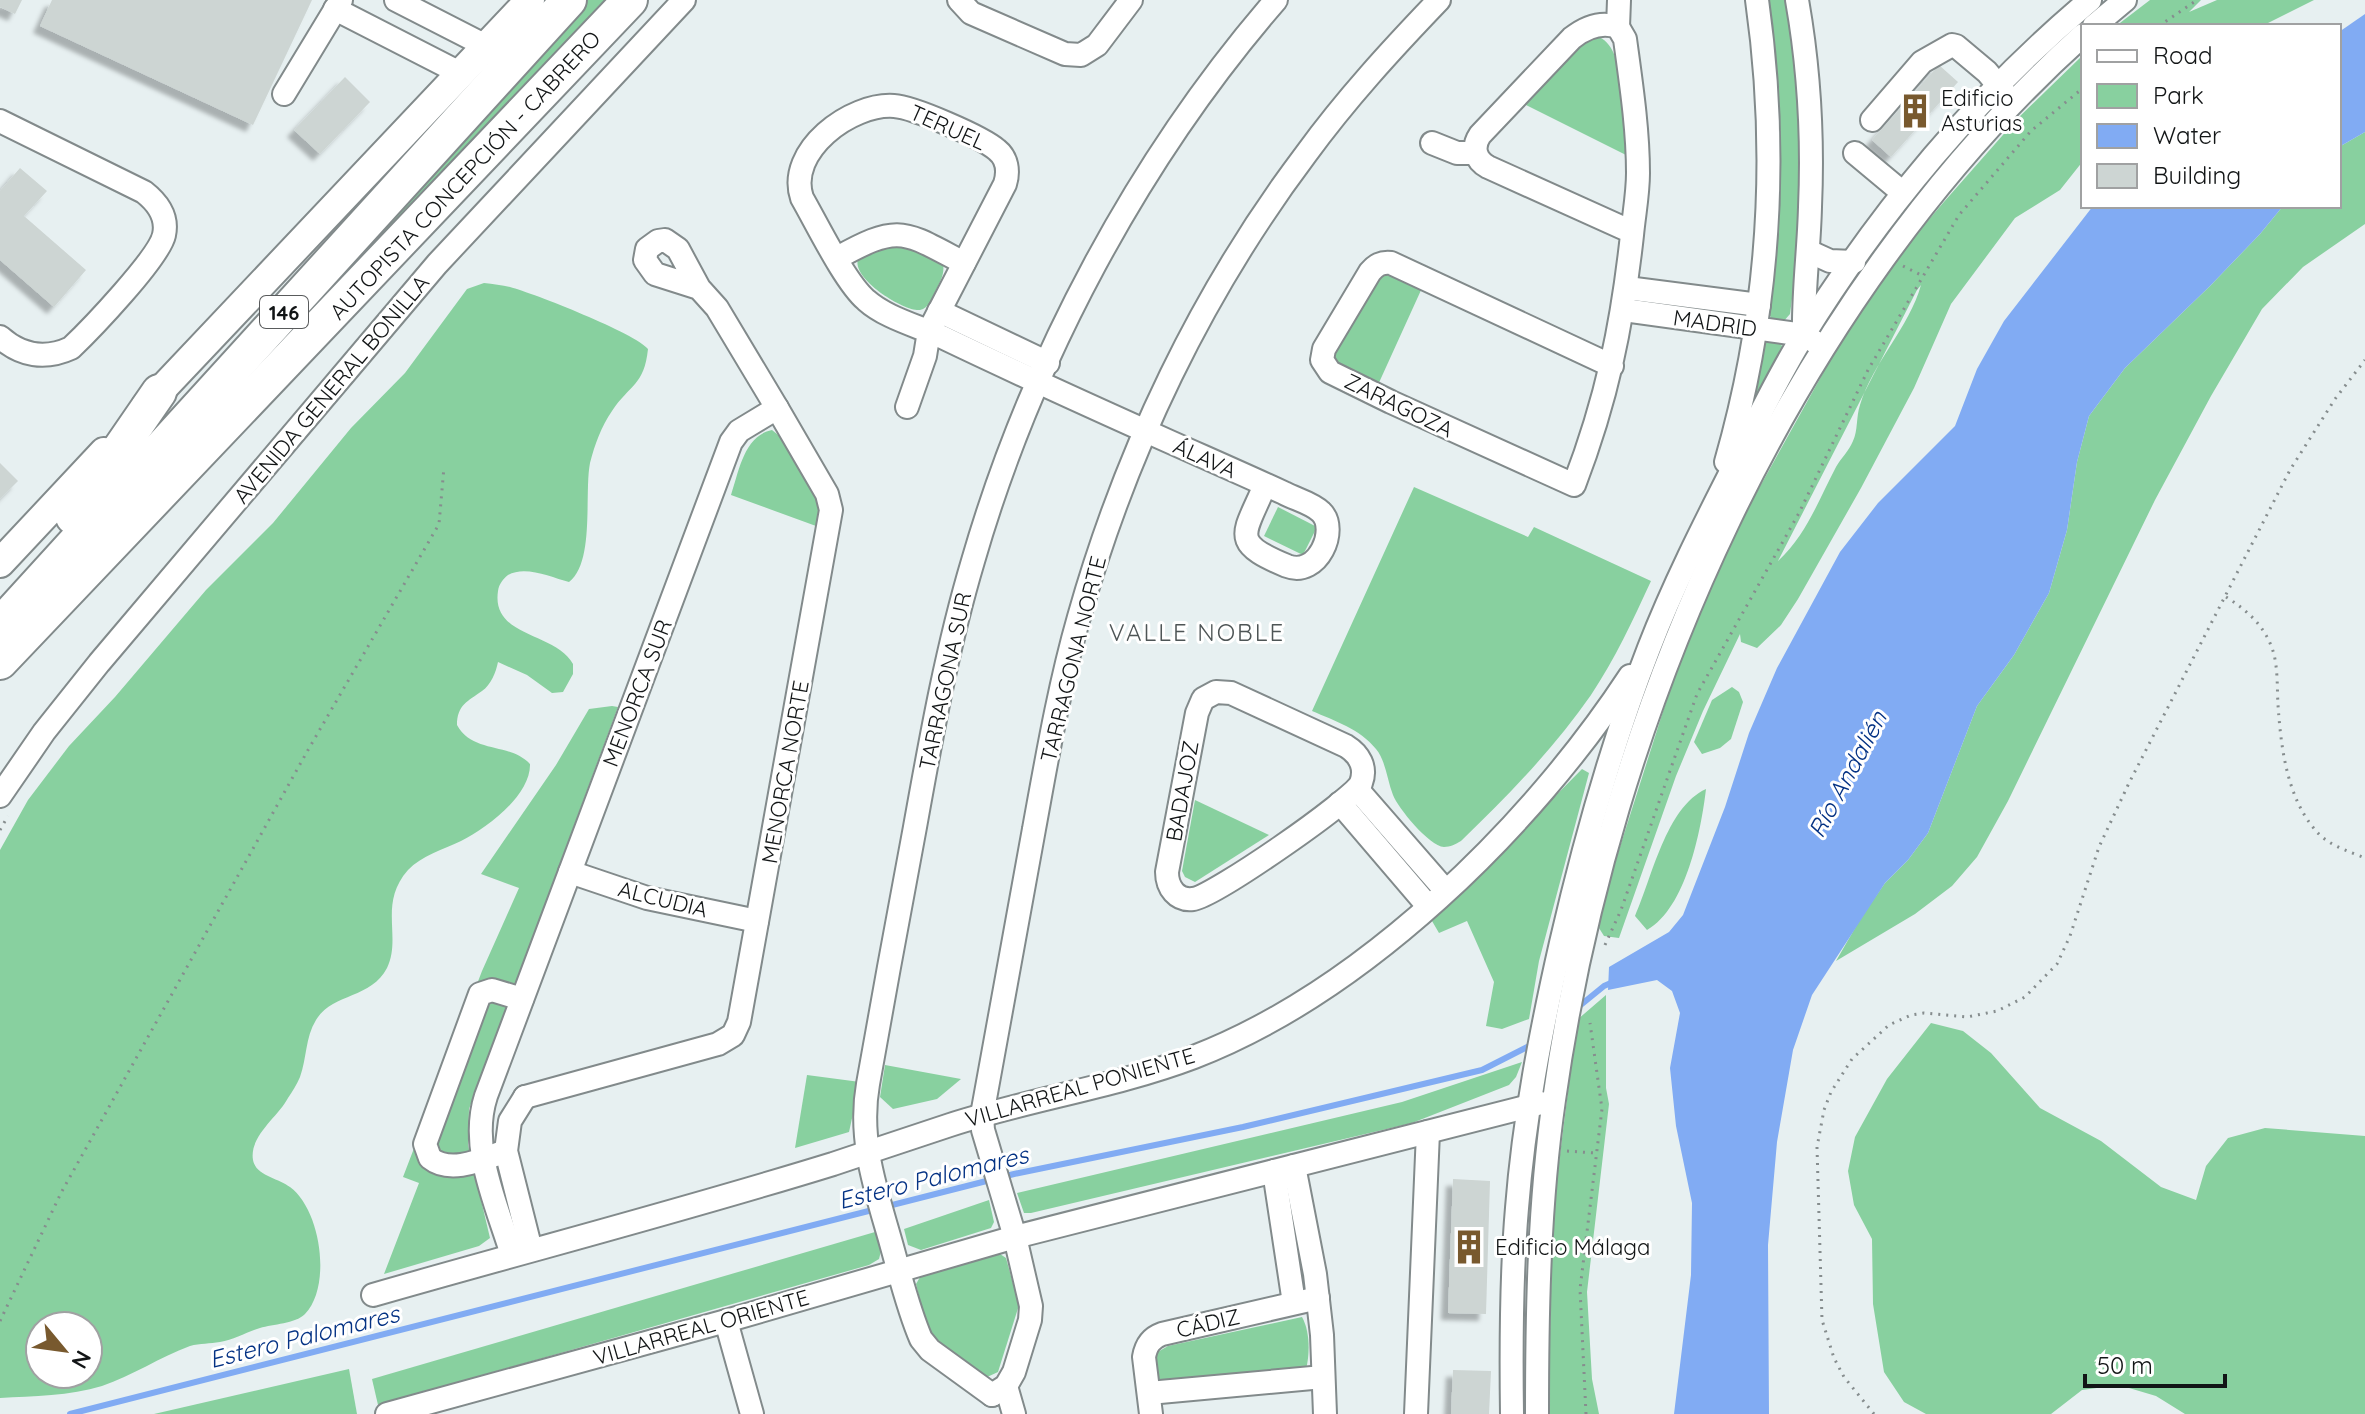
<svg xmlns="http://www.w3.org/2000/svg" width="2365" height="1414" font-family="Quicksand,sans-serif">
<defs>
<filter id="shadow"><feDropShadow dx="-7" dy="7" stdDeviation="2" flood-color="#0004"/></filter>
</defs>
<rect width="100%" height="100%" fill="#e7f0f1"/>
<g fill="#88d09f" fill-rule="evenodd">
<polygon points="587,0 606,0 159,472 560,28"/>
<path d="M1765,0H1786C1797,80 1804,159 1799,240C1798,264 1793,289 1790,314L1783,322L1773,321L1769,314C1774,263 1781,211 1779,160C1778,106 1771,53 1765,0Z"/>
<polygon points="2150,0 2201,0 2189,12 2217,0 2314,0 2262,26 2116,26"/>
<path d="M1593,36C1628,37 1624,127 1626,155L1520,102L1575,43Z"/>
<path d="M2083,55V161L2060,190L2015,218L1951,304L1914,388L1861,488L1798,599L1781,625L1757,648L1741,642L1740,634L1703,711L1676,776L1619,938L1604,936L1599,928L1605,894L1673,680L1701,607L1738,526L1847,330L1902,251L1943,203L2017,119ZM1921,285C1909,328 1873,362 1860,405C1856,417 1858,431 1853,441C1849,451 1841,458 1836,467C1818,501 1807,534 1778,561L1917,290Z"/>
<polygon points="2365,132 2365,224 2303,267 2262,309 2211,396 2155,500 2008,801 1977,857 1952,886 1915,914 1836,961 1862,916 1885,883 1908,860 1928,833 1977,706 2014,655 2049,593 2067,530 2077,462 2089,416 2125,368 2210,286 2260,234 2283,206 2339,206 2339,147"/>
<path d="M904,243L943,263C945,274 940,282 935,292C932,299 929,308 920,310C903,312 840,272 862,253C870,246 892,245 904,243Z"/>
<polygon points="1384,272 1392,273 1422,288 1377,387 1337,370 1330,351 1372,282"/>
<path d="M484,283C493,284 502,285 510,287C533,293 637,334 648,349C644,386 630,384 612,411C601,427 595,444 590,463C584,494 595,562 569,582C551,577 525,565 508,575C503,579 499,584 498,591C491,638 556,632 573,664V674L563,692L552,693L527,675L498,662C496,672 491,685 482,691C468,701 457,705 457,725C473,754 509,742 530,764C531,795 487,828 461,841C444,849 421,856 408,870C378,904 402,937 387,968C371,999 332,993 316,1020C305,1038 307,1058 300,1077C297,1084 292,1092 288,1098C278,1117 249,1136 253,1160C256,1176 279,1178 290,1187C321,1210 332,1286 305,1314C295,1324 273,1324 260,1328C246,1332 234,1340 220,1342C210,1344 200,1343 190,1346C160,1357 132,1376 102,1386C70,1396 33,1396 0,1398V850L28,800L69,746L115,697L206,590L273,523L351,428L405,373L467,289ZM40,1326H88V1374H40Z"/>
<polygon points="1771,341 1780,343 1784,349 1757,396 1753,393 1763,342"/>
<path d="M772,430L782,438L820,504L816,526L731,495C739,471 744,436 772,430Z"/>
<path d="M1414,487L1528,537L1534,527L1651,581C1633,620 1615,659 1591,695C1554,748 1508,796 1461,841C1456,844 1450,847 1444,847C1429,846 1398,808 1393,795C1387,780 1386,761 1376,749C1360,729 1335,721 1312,711Z"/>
<polygon points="1278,507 1317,527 1303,555 1264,536"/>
<polygon points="1732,687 1739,692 1743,702 1731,739 1720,748 1702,754 1694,742 1712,700"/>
<polygon points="612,706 618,707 469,1109 468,1145 490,1238 479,1246 384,1274 419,1183 403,1177 482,971 519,888 481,874 556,765 589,709"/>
<polygon points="1582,769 1589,773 1539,961 1529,1019 1502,1029 1486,1026 1494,982 1467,921 1439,933 1432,921"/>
<path d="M1706,789C1701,831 1686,908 1647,930L1635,916C1652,878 1666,807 1706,789Z"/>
<polygon points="1195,800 1269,835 1195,882 1185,877 1182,871"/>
<polygon points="1606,995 1606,1088 1609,1104 1587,1292 1592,1379 1599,1414 1548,1414 1553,1210 1577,1020"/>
<polygon points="1931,1023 1963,1031 1991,1053 2040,1108 2101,1141 2161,1187 2196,1200 2206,1166 2228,1138 2265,1128 2365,1136 2365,1414 2185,1414 2156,1396 2119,1385 2082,1390 2051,1414 1926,1414 1904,1402 1884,1372 1873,1304 1872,1239 1854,1205 1848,1171 1855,1137 1887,1079"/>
<polygon points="1522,1062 1516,1077 1509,1085 1412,1123 1031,1213 1024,1213 1017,1193 1402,1102"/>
<polygon points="885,1065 961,1079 937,1099 893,1109 880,1097"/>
<polygon points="807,1075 860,1082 849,1132 795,1148"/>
<polygon points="989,1200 994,1222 991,1228 921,1250 908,1245 904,1229"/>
<polygon points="875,1232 881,1251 879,1259 869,1265 378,1405 372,1379"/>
<polygon points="997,1252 1006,1258 1019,1305 998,1372 985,1378 935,1341 928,1333 916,1284 923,1272"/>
<path d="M1302,1317C1310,1331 1310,1354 1306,1369L1159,1386L1156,1353L1168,1346Z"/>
<polygon points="349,1369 357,1414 154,1414"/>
</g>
<g fill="#81abf3">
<polygon points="2365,14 2365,132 2339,147 2339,32"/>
<polygon points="2093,206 2283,206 2260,234 2210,286 2125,368 2089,416 2077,462 2067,530 2049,593 2014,655 1977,706 1928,833 1908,860 1885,883 1812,995 1793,1050 1777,1142 1768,1245 1769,1414 1674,1414 1691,1275 1692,1203 1676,1126 1670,1068 1680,1013 1672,991 1657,980 1608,990 1609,967 1669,932 1683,915 1725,807 1749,733 1777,668 1840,552 1878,503 1955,426 1977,369 2004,321"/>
</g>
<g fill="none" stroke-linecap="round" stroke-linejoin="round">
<g stroke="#81abf3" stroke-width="6">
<polyline points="1577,1008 1604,986 1613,982"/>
<polyline points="70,1414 1014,1174 1243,1127 1482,1070 1535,1043"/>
</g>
</g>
<g fill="#cdd5d3" filter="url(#shadow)">
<polygon points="0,0 22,0 15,14 0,7"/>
<polygon points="52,0 312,0 253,125 40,26"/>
<polygon points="1939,65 1958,82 1891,157 1872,140"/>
<polygon points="345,77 370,102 320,154 294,130"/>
<polygon points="20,168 47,191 24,216 86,270 54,307 0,260 0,191"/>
<polygon points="0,463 18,481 0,499"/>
<polygon points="1453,1179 1490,1181 1486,1314 1448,1313"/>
<polygon points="1453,1370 1491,1371 1489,1414 1451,1414"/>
</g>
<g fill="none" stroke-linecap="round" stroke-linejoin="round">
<g stroke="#828a8b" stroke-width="26">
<g id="minor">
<polyline points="396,0 486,46"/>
<polyline points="959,0 971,13 1065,54 1081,55 1097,45 1131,0"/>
<path d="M1797,0C1809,68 1813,138 1810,207C1809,250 1803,292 1804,335"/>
<polyline points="335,9 460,73"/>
<polyline points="2094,26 2125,0"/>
<polyline points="1618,27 1619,0"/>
<polyline points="284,94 341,0"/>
<polyline points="1872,120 1922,62 1952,45 1956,46 1987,72 2007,96"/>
<path d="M0,121L144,192C158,203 168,217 164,235C159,258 90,330 71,348C45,360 21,356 0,337"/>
<polyline points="1432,143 1457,153 1475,153"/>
<polyline points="1855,153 1903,193"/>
<polyline points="1808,251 1830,261 1854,262"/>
<path d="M837,258C900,223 903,231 964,263"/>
<polyline points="1627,288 1759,305"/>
<polyline points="1624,310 1804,335 1815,342"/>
<polyline points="939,311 1048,363"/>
<path d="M1612,366L1391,263C1381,262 1376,265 1370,272L1324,349L1322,360L1330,372L1391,402L1574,485C1607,399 1622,326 1632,235C1634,214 1638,194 1638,173C1638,129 1631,83 1625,39L1618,27C1601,21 1586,27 1572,38L1480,135C1472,147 1475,160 1488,167L1632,232"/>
<path d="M907,407L925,356L929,331L1005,184C1009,171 1007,158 997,150C982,137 913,107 894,106C851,103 786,151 802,198C817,224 845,282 866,300C886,318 918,326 942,337C1017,373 1092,407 1168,441C1206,458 1245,475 1284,493C1295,499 1312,503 1321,512C1339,529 1318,578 1287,566C1229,542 1244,535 1265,485"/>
<path d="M1726,462C1769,312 1779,155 1757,0"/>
<path d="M1216,692L1231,693L1346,746C1359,754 1367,767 1361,783C1353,800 1213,897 1193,899C1177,901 1167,888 1167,872L1197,713L1203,699Z"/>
<polyline points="1357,789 1445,890"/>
<polyline points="0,796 44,732 99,663 437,264 684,0"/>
<polyline points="1340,803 1428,906"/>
<polyline points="570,872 647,898 757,921"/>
<polyline points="525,1097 718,1044 733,1035 739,1022 831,510 827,494 777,408 717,308 699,288 678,249 665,240 658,241 647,249 645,260 655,274 699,288"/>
<polyline points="525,1097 510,1121 506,1151 531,1250"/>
<path d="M506,1151C483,1159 451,1175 430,1158L425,1144L480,994L492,990L522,999"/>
<polyline points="1294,1166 1315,1274 1322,1335 1325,1414"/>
<polyline points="1274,1171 1294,1303"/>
<path d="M512,1255C497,1205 469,1148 486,1096L731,442L739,431L777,408"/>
<path d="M373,1295C526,1251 681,1211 833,1164C872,1151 910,1138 950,1125C1030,1099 1115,1087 1194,1057C1364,991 1531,827 1630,676"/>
<polyline points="726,1321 752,1414"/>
<polyline points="1006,1386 1014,1414"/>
<polyline points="1149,1393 1323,1377"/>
<path d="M992,1395L930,1350L921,1339C908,1309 900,1275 891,1243C876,1190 858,1140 868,1084C883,998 899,913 915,827C931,738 947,648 973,561C1031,360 1139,158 1276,0"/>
<path d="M992,1395L1006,1386L1014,1372L1030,1320L1031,1306L1015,1237L983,1130L982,1115C1000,1019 1017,924 1034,829C1047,758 1059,687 1079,617C1126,451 1202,292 1306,154C1346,99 1392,49 1439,0"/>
<polyline points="387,1414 726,1321 1015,1237 1541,1103"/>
<path d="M1151,1414L1144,1357C1146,1345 1151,1338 1162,1334L1318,1298"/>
<polyline points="1416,1414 1428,1132"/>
<path d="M1512,1414C1511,1345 1511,1277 1517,1208C1524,1118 1541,1031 1561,943C1584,843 1612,743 1649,648C1673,586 1703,527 1733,468C1755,424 1777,378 1803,336C1880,211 1978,94 2090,0"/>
<path d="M1537,1414C1537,1309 1539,1204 1554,1100C1608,713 1789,299 2083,35"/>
</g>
</g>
<g stroke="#828a8b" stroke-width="32">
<g id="major">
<polyline points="146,406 530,0"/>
<polyline points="0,563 104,452"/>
</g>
</g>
<g stroke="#828a8b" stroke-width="38">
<g id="highway">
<polyline points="73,517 159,392"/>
<polyline points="0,625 569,0"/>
<polyline points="0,662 630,0"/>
</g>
</g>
<g stroke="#868d8e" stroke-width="3" stroke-dasharray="2 6" stroke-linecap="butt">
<polyline points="2159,26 2197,0"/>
<polyline points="1903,266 1921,275"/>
<path d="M2226,597C2247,610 2265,626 2273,651C2278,667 2277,688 2278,705C2281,748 2287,799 2317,832C2328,845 2350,852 2365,858"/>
<polyline points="0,830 8,816"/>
<polyline points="1605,945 1621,910 1697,694 1799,513 1868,370 1959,215 2031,131 2083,88"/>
<polyline points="1567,1151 1595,1153"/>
<polyline points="0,1321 61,1193 308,750 439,524 444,467"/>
<polyline points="1586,1414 1580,1289 1602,1109 1590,1023"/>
<polyline points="1874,1414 1844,1377 1834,1358 1822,1320 1817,1147 1824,1110 1831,1092 1852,1059 1889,1025 1911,1015 1924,1013 1967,1017 1997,1011 2025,997 2057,964 2070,936 2099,847 2129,783 2290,470 2335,399 2365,360"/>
</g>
<use href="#minor" stroke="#fff" stroke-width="22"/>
<use href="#major" stroke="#fff" stroke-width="28"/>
<use href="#highway" stroke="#fff" stroke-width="34"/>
</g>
<defs>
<g id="building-bare" transform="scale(2.76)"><path d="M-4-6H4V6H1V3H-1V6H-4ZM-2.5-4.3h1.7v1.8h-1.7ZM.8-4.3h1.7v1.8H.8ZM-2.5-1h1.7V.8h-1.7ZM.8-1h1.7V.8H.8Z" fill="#78592e" stroke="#fff" stroke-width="2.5" paint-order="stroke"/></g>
</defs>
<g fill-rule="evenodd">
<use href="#building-bare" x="1915" y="111"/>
<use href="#building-bare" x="1469" y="1247"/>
</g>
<g text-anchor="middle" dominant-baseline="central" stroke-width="6" stroke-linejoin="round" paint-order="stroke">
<rect fill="#fff" stroke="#595b5c" stroke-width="2" x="260" y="296" width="48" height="32" rx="6"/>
<g font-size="20" font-weight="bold" fill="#121516">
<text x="284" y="312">146</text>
</g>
<g font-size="22" fill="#121516" stroke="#fff" text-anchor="start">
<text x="1941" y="98">Edificio<tspan x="1941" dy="25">Asturias</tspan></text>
<text x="1495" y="1247">Edificio Málaga</text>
</g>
<g font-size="22" fill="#121516" stroke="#fff">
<text transform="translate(948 127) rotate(24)">TERUEL</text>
<text transform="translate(465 175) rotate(-47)">AUTOPISTA CONCEPCIÓN - CABRERO</text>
<text transform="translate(1715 323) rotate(8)">MADRID</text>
<text transform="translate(331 389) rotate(-50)">AVENIDA GENERAL BONILLA</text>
<text transform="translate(1399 405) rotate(26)">ZARAGOZA</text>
<text transform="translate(1205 458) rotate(24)">ÁLAVA</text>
<text transform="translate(1073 659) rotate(-76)">TARRAGONA NORTE</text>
<text transform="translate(945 681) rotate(-78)">TARRAGONA SUR</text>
<text transform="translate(637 693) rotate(-69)">MENORCA SUR</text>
<text transform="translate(785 772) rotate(-80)">MENORCA NORTE</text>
<text transform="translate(1182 791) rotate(-80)">BADAJOZ</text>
<text transform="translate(663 899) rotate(14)">ALCUDIA</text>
<text transform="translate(1080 1087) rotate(-16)">VILLARREAL PONIENTE</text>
<text transform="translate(1208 1323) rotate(-13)">CÁDIZ</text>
<text transform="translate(701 1327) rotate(-16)">VILLARREAL ORIENTE</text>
</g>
<g font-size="24" letter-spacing="2" fill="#4e5556" stroke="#fff">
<text x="1197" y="632">VALLE NOBLE</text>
</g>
<g font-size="24" font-style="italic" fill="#043284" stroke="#fff">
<text transform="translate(1847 774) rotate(-62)">Río Andalién</text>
<text transform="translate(933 1177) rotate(-14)">Estero Palomares</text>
<text transform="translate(304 1336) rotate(-14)">Estero Palomares</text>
</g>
</g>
<rect x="2081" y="24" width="260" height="184" fill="#ffffff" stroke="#a0a1a2" stroke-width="2"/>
<rect x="2097" y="50" width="40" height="12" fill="#ffffff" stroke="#a0a1a2" stroke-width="2"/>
<text x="2153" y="64" font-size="24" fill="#121516">Road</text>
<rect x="2097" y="84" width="40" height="24" fill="#88d09f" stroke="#a0a1a2" stroke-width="2"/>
<text x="2153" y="104" font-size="24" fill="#121516">Park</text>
<rect x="2097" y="124" width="40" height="24" fill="#81abf3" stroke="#a0a1a2" stroke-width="2"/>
<text x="2153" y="144" font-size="24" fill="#121516">Water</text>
<rect x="2097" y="164" width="40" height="24" fill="#cdd5d3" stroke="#a0a1a2" stroke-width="2"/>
<text x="2153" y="184" font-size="24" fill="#121516">Building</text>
<g transform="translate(64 1350) rotate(119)"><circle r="38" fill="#ffffff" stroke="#a0a1a2" stroke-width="2"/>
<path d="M0-6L14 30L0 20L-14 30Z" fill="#78592e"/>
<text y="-12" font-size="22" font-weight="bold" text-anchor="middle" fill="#121516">N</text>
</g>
<path d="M2085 1374v12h140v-12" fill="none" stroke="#121516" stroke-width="4"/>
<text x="2097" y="1374" font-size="24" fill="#121516" stroke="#ffffff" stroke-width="6" paint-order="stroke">50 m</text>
</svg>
